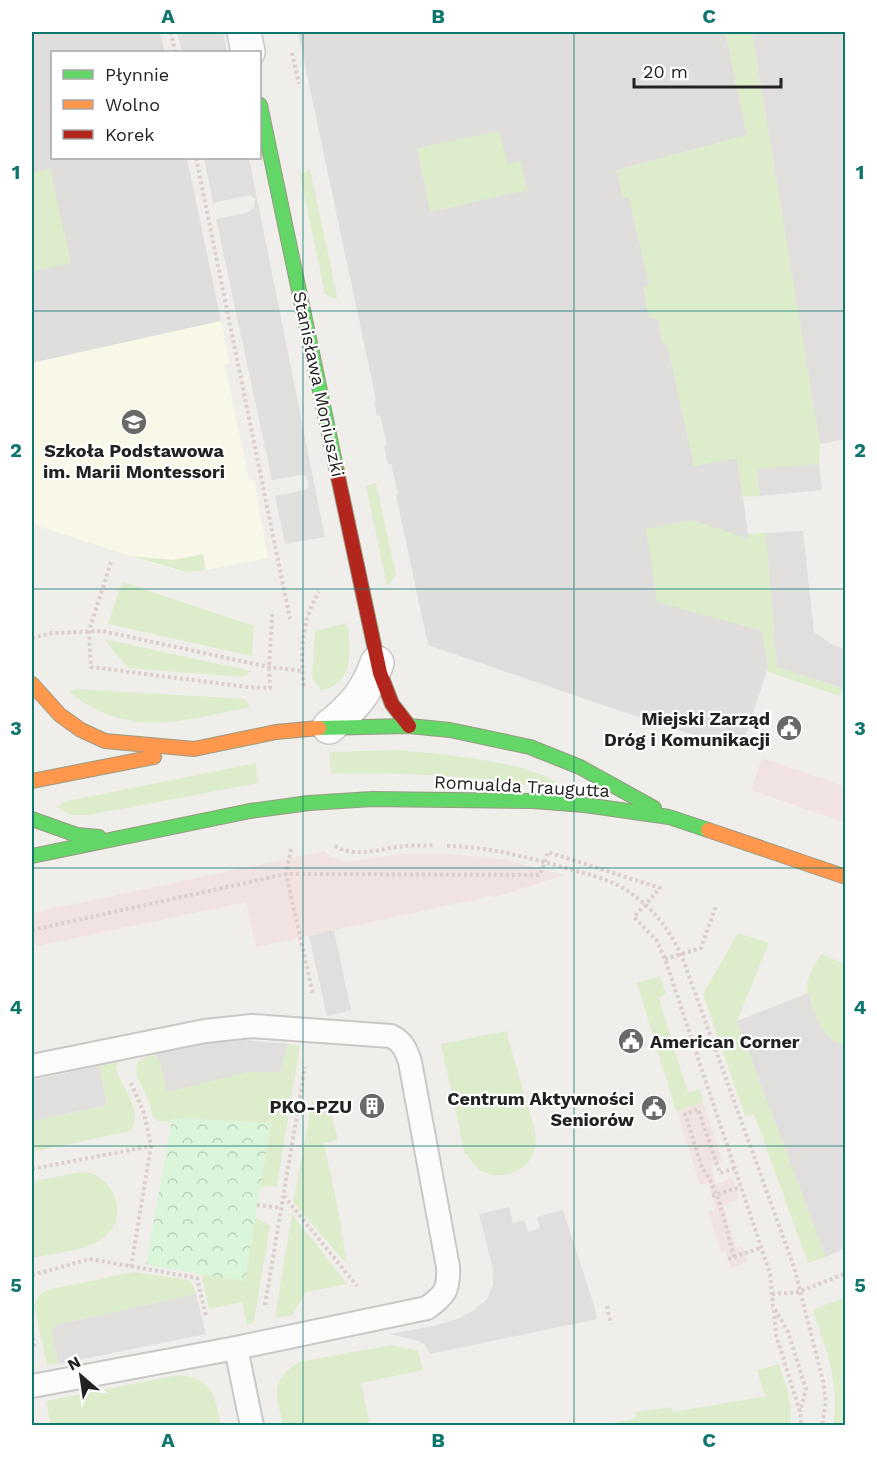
<svg xmlns="http://www.w3.org/2000/svg" width="877" height="1457" font-family="'Work Sans',sans-serif">
<defs>
<pattern id="park-crowns" width="20" height="18" patternUnits="userSpaceOnUse" patternTransform="scale(1.5)"><rect width="20" height="18" fill="#daf5da"/><path d="M2 6a3 3 0 1 1 6 0M12 15a3 3 0 1 1 6 0" fill="none" stroke="#bbd2bb"/></pattern>
</defs>
<rect width="100%" height="100%" fill="#f0eeeb"/>
<g fill="#dfdedc">
<polygon points="32,32 160,32 165,52 52,52 52,158 187,158 221,321 32,363"/>
<polygon points="298,32 725,32 747,135 617,170 623,198 629,196 649,286 643,288 649,317 658,320 663,343 667,343 694,465 737,458 768,667 741,750 620,711 428,645 396,495 398,494 391,464 388,464 384,446 387,445 380,415 377,416 374,401 376,400"/>
</g>
<g fill="#f1e3e1">
<polygon points="762,758 845,786 845,823 751,790"/>
<polygon points="325,851 330,857 347,862 400,854 450,854 506,860 564,875 492,898 491,896 256,947 246,902 32,947 32,913"/>
<polygon points="703,1102 723,1161 711,1166 716,1184 733,1178 739,1199 723,1205 736,1247 742,1245 747,1262 731,1268 725,1251 721,1252 708,1212 716,1209 708,1183 700,1185 677,1111"/>
</g>
<polygon fill="#f8f7e8" points="221,321 230,363 225,365 249,480 254,480 268,558 206,570 186,572 161,566 32,524 32,363"/>
<g fill="#ddeccb">
<polygon points="725,32 752,32 820,444 819,464 758,469 760,496 743,497 737,458 694,466 667,343 663,344 658,320 649,317 643,287 649,285 629,197 623,198 617,170 747,135"/>
<polygon points="499,131 508,164 521,161 527,190 430,212 417,148"/>
<polygon points="50,169 71,263 34,271 32,258 32,173"/>
<polygon points="310,169 338,300 325,294 300,175"/>
<polygon points="376,483 396,575 387,586 366,486"/>
<polygon points="692,520 749,539 748,534 766,533 777,667 844,689 839,696 766,671 768,667 762,631 657,602 646,529"/>
<polygon points="203,554 206,570 186,572 130,556 173,560"/>
<polygon points="122,582 254,626 252,656 108,624"/>
<path d="M347,623C352,649 354,685 321,690L312,678L315,631Z"/>
<polygon points="104,639 251,671 243,677 128,668"/>
<path d="M77,689L245,699L250,707C182,721 128,740 68,691Z"/>
<path d="M398,750C431,753 541,762 561,787L560,789C483,778 408,771 331,774L329,752Z"/>
<polygon points="256,763 258,783 89,815 70,815 57,807 63,802"/>
<polygon points="738,933 769,943 737,1021 826,1257 808,1263 754,1114 745,1116 703,994"/>
<path d="M821,954L845,964V1045C823,1041 818,1022 812,1003C810,997 806,991 807,985C808,975 816,963 821,954Z"/>
<polygon points="660,976 666,994 659,998 688,1093 700,1089 703,1102 676,1111 637,983"/>
<path d="M506,1031L535,1131C544,1179 479,1190 468,1154H465L441,1044Z"/>
<polygon points="288,1044 300,1046 277,1186 260,1187 271,1123 172,1118 171,1122 158,1121 153,1117 146,1094 136,1075 137,1062 143,1058 155,1054 160,1061 167,1091 248,1072 280,1072"/>
<path d="M120,1062L116,1066V1070C121,1086 146,1115 130,1131L32,1152V1121L107,1105L99,1066Z"/>
<polygon points="312,1102 331,1112 338,1140 324,1143 341,1224 346,1263 293,1202"/>
<path d="M79,1172C84,1173 89,1172 93,1174C121,1186 127,1225 99,1241C82,1251 52,1254 32,1258V1182Z"/>
<polygon points="292,1214 347,1284 306,1292 292,1315 275,1318"/>
<polygon points="255,1217 270,1226 254,1321 247,1325 242,1302 209,1309 201,1273 245,1281"/>
<polygon points="133,1272 188,1280 192,1283 196,1294 56,1325 51,1331 59,1364 47,1365 34,1305 40,1294 47,1290"/>
<path d="M842,1298L845,1305V1425H833C841,1386 825,1347 813,1310Z"/>
<path d="M391,1345L418,1351L423,1370L361,1383L370,1425H283C277,1395 268,1381 299,1362Z"/>
<path d="M779,1364C785,1384 794,1404 790,1425H603L633,1419L636,1417L635,1412L671,1407L673,1412L767,1396L766,1393L764,1394L757,1370Z"/>
<path d="M178,1375C213,1378 215,1396 221,1425H51L46,1401Z"/>
</g>
<polygon fill="url(#park-crowns)" points="172,1118 271,1123 245,1281 146,1265"/>
<g fill="#e0dfde">
<polygon points="177,32 223,32 227,52 182,52"/>
<polygon points="752,32 845,32 845,439 820,444"/>
<polygon points="204,158 249,158 325,537 285,544 275,496 305,490 308,488 309,484 306,476 301,475 272,480 216,219 247,213 254,208 255,199 250,195 213,203"/>
<polygon points="819,464 822,490 760,496 757,469"/>
<polygon points="803,531 814,632 832,645 845,649 845,689 777,667 766,533"/>
<polygon points="334,930 351,1010 327,1016 309,936"/>
<polygon points="808,993 820,1026 827,1036 837,1043 845,1045 845,1248 826,1257 737,1021"/>
<polygon points="244,1040 288,1044 280,1072 248,1072 167,1092 160,1061 155,1054 201,1044"/>
<polygon points="99,1066 107,1105 32,1121 32,1080"/>
<polygon points="509,1207 513,1223 524,1220 528,1232 540,1228 537,1217 563,1210 594,1305 597,1319 430,1354 424,1344 418,1341 390,1334 438,1325 460,1318 474,1310 487,1299 493,1285 493,1269 479,1214"/>
<polygon points="196,1294 206,1334 59,1364 51,1331 56,1325"/>
</g>
<g fill="none" stroke-linecap="round" stroke-linejoin="round">
<g stroke="#c9c8c7" stroke-width="26">
<g id="lane">
<path d="M32,1066L205,1031L252,1026L391,1036C403,1042 406,1050 410,1062L448,1267C449,1290 445,1295 427,1308L236,1348L32,1386"/>
<polyline points="236,1348 252,1426"/>
</g>
</g>
<g stroke="#c9c8c7" stroke-width="36">
<g id="street">
<polyline points="244,32 248,52"/>
<path d="M329,727C353,707 366,694 377,663"/>
</g>
</g>
<g stroke="#999a82" stroke-width="16">
<g id="fast">
<polyline points="260,105 337,472"/>
<polyline points="319,728 409,726 450,730 530,747 580,767 654,808"/>
<polyline points="32,819 77,835 99,837"/>
<polyline points="32,856 250,811 309,803 372,799 533,801 585,805 669,817 708,830"/>
</g>
</g>
<g stroke="#999a82" stroke-width="16">
<g id="slow">
<polyline points="32,684 60,715 81,730 105,741 194,749 276,732 319,728"/>
<polyline points="32,781 154,757"/>
<polyline points="708,830 846,877"/>
</g>
</g>
<g stroke="#999a82" stroke-width="16">
<polyline id="jam" points="337,472 380,673 392,704 409,726"/>
</g>
<g stroke="#dccecd" stroke-width="4" stroke-dasharray="3 3" stroke-linecap="butt">
<polyline points="171,32 175,52"/>
<polyline points="292,53 299,84"/>
<polyline points="196,158 290,619"/>
<polyline points="111,562 89,631 91,667 248,687 270,688 269,667 272,614"/>
<polyline points="32,638 52,633 102,631 269,667 302,671"/>
<path d="M304,686C300,655 301,620 319,592"/>
<path d="M335,846C355,859 382,848 405,846C414,845 424,846 433,845"/>
<path d="M447,846C491,847 526,857 569,869C591,875 614,880 632,894C656,911 668,929 681,954L794,1267L823,1381L826,1402L822,1426"/>
<polyline points="291,849 286,874 313,994"/>
<polyline points="32,930 286,874 540,875 548,852 660,888 634,917 657,941 665,959 770,1274 773,1306 788,1332 806,1389 800,1412"/>
<polyline points="665,959 701,948 716,906"/>
<polyline points="131,1083 144,1113 151,1146 131,1267"/>
<polyline points="32,1169 151,1146"/>
<polyline points="284,1196 357,1286"/>
<polyline points="712,1196 741,1187"/>
<polyline points="257,1205 281,1208"/>
<path d="M734,1257C727,1233 718,1185 702,1168L685,1114L698,1109L720,1173L735,1168"/>
<polyline points="728,1259 761,1248"/>
<polyline points="32,1275 90,1259 197,1278 206,1316"/>
<polyline points="772,1294 799,1292 846,1273"/>
<polyline points="265,1305 305,1067"/>
<polyline points="607,1306 611,1324"/>
<polyline points="774,1310 776,1335 800,1412 801,1426"/>
<polyline points="32,1332 35,1348"/>
</g>
<use href="#lane" stroke="#fdfcfc" stroke-width="22"/>
<use href="#street" stroke="#fdfcfc" stroke-width="33"/>
<use href="#fast" stroke="#63d668" stroke-width="14"/>
<use href="#slow" stroke="#ff974d" stroke-width="14"/>
<use href="#jam" stroke="#b3261e" stroke-width="14"/>
</g>
<path fill="none" stroke="#0f766e" stroke-width="1.5" stroke-opacity="0.55" d="M303,32V1426M574,32V1426M32,311H846M32,589H846M32,868H846M32,1146H846"/>
<defs>
<g id="school-disc" transform="scale(1.35)"><circle r="9.5" fill="#6a6968" stroke="#fff"/><path d="M0-5L7-2L0 1L-7-2ZM-4 1L0 2.5L4 1V4Q0 6-4 4Z" fill="#fff"/></g>
<g id="civic-disc" transform="scale(1.35)"><circle r="9.5" fill="#6a6968" stroke="#fff"/><path d="M-.6-6.5H3V-4.5H.6V-3L4-1V1h2V6H-6V1h2V-1L-.6-3ZM-1.2 2.5V6h2.4V2.5Z" fill="#fff"/></g>
<g id="building-disc" transform="scale(1.35)"><circle r="9.5" fill="#6a6968" stroke="#fff"/><path d="M-4-6H4V6H1V3H-1V6H-4ZM-2.5-4.3h1.7v1.8h-1.7ZM.8-4.3h1.7v1.8H.8ZM-2.5-1h1.7V.8h-1.7ZM.8-1h1.7V.8H.8Z" fill="#fff"/></g>
</defs>
<g fill-rule="evenodd">
<use href="#school-disc" x="134" y="422"/>
<use href="#civic-disc" x="789" y="728"/>
<use href="#civic-disc" x="631" y="1041"/>
<use href="#building-disc" x="372" y="1106"/>
<use href="#civic-disc" x="654" y="1108"/>
</g>
<g text-anchor="middle" dominant-baseline="central" stroke-width="4.5" stroke-linejoin="round" paint-order="stroke">
<g font-size="18" fill="#222" stroke="#fff">
<text transform="translate(319 384) rotate(78)">Stanisława Moniuszki</text>
<text transform="translate(522 786) rotate(3)">Romualda Traugutta</text>
</g>
<g font-size="18" font-weight="bold" fill="#222" stroke="#fff" text-anchor="end">
<text x="134" y="450" text-anchor="middle">Szkoła Podstawowa<tspan x="134" dy="21">im. Marii Montessori</tspan></text>
<text x="770" y="718">Miejski Zarząd<tspan x="770" dy="21">Dróg i Komunikacji</tspan></text>
<text x="650" y="1041" text-anchor="start">American Corner</text>
<text x="634" y="1098">Centrum Aktywności<tspan x="634" dy="21">Seniorów</tspan></text>
<text x="352" y="1106">PKO-PZU</text>
</g>
</g>
<rect width="877" height="1457" fill="none" stroke="#ffffff" stroke-width="66"/>
<rect x="51" y="51" width="210" height="108" fill="#ffffff" stroke="#a7a7a7" stroke-width="1.5"/>
<rect x="63" y="70" width="30" height="9" fill="#63d668" stroke="#a7a7a7" stroke-width="1.5"/>
<text x="105" y="81" font-size="18" fill="#222222">Płynnie</text>
<rect x="63" y="100" width="30" height="9" fill="#ff974d" stroke="#a7a7a7" stroke-width="1.5"/>
<text x="105" y="111" font-size="18" fill="#222222">Wolno</text>
<rect x="63" y="130" width="30" height="9" fill="#b3261e" stroke="#a7a7a7" stroke-width="1.5"/>
<text x="105" y="141" font-size="18" fill="#222222">Korek</text>
<g transform="translate(81 1376) rotate(331)" stroke="#ffffff" stroke-width="4.5" paint-order="stroke">
<path d="M0-4.5L10 22L0 15L-10 22Z" fill="#222222"/>
<text y="-9" font-size="16" font-weight="bold" text-anchor="middle" fill="#222222">N</text>
</g>
<path d="M634 78v9h147v-9" fill="none" stroke="#222222" stroke-width="3"/>
<text x="643" y="78" font-size="18" fill="#222222" stroke="#ffffff" stroke-width="4.5" paint-order="stroke">20 m</text>
<rect x="33" y="33" width="811" height="1391" fill="none" stroke="#0f766e" stroke-width="2"/>
<g font-size="20" text-anchor="middle" font-weight="bold" fill="#0f766e">
<text x="168" y="23">A</text>
<text x="438" y="23">B</text>
<text x="709" y="23">C</text>
<text x="16" y="179">1</text>
<text x="860" y="179">1</text>
<text x="16" y="457">2</text>
<text x="860" y="457">2</text>
<text x="16" y="735">3</text>
<text x="860" y="735">3</text>
<text x="16" y="1014">4</text>
<text x="860" y="1014">4</text>
<text x="16" y="1292">5</text>
<text x="860" y="1292">5</text>
<text x="168" y="1447">A</text>
<text x="438" y="1447">B</text>
<text x="709" y="1447">C</text>
</g>
</svg>
